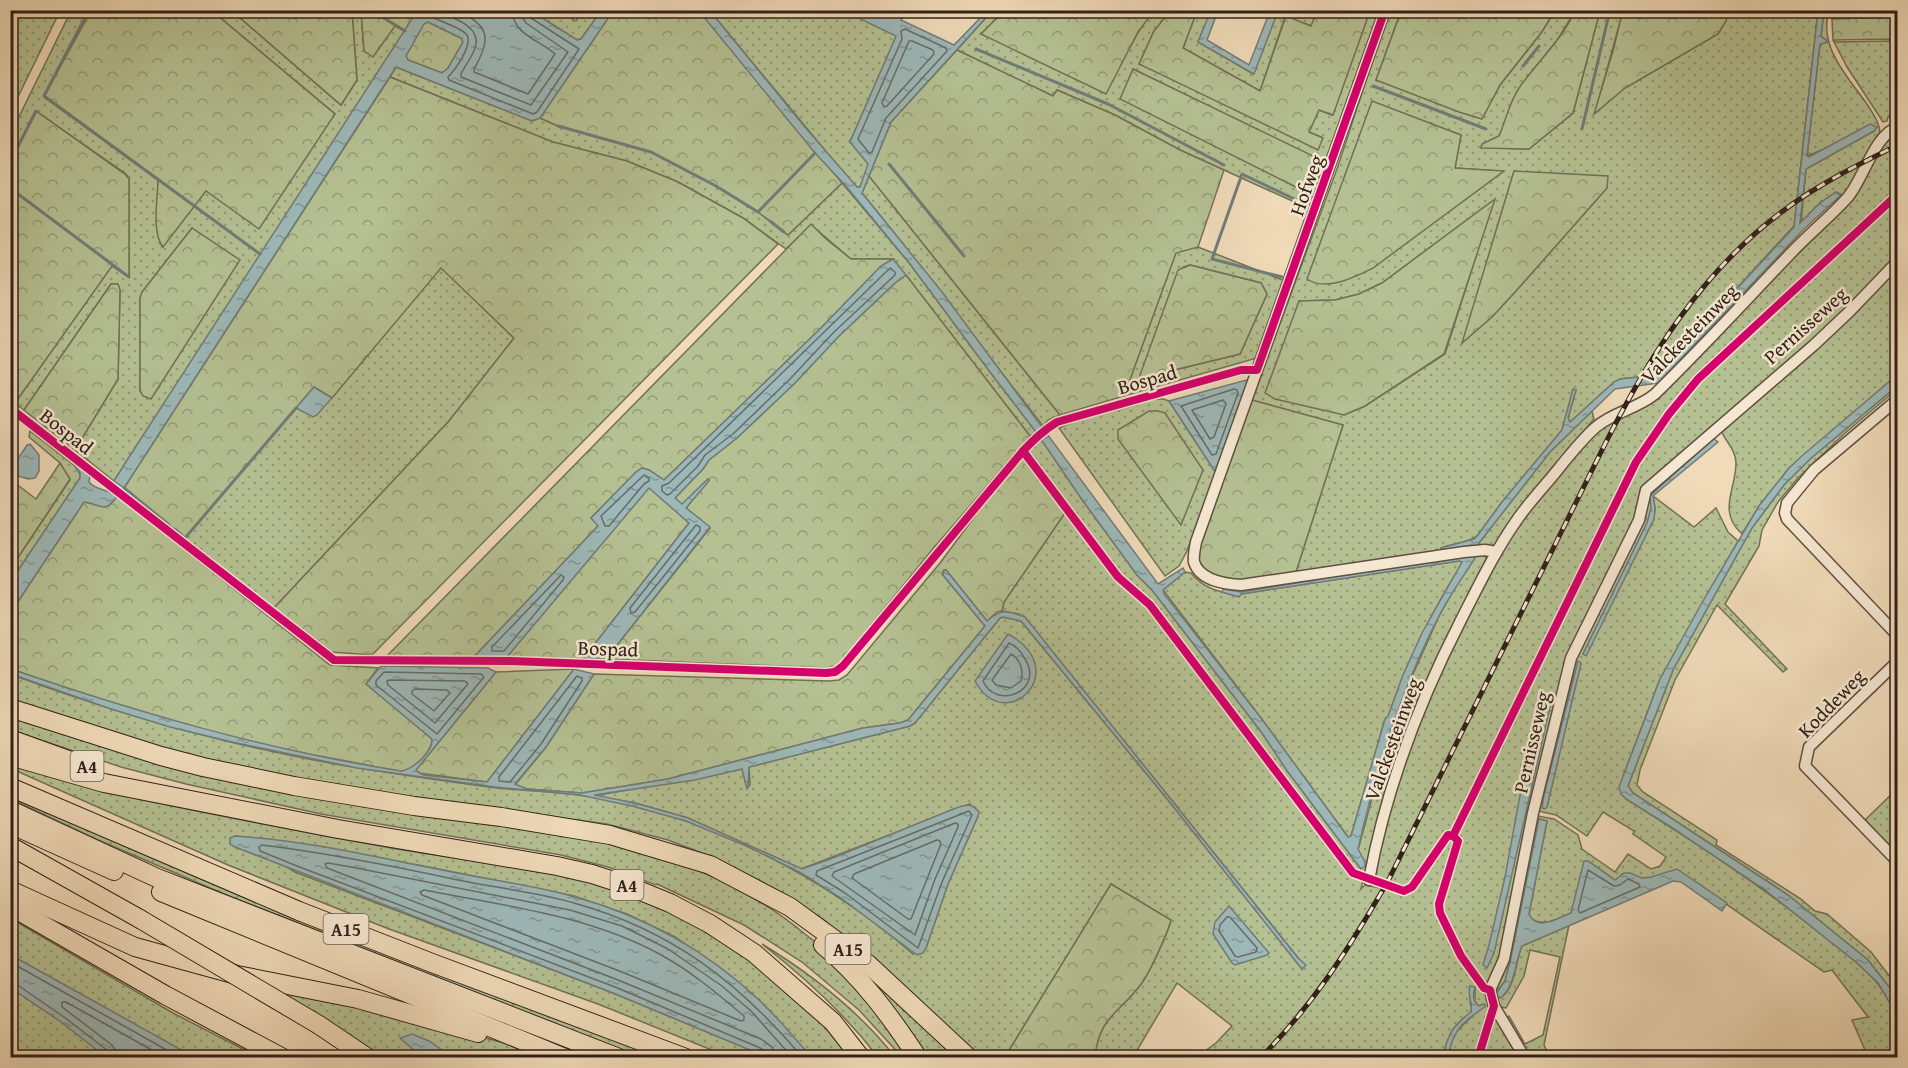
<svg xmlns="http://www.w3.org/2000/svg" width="1908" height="1068" font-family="'Gentium Book Plus',serif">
<defs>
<pattern id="grass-dots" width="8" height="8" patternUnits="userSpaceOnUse" patternTransform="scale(1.5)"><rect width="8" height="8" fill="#b5c193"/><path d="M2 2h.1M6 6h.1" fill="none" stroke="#949c77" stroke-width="1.8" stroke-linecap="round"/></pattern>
<pattern id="forest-crowns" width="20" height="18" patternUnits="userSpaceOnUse" patternTransform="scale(1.5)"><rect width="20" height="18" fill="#b5c193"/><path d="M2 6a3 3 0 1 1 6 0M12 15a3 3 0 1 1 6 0" fill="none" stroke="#949c77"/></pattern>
<pattern id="water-ripples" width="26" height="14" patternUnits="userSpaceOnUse" patternTransform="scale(1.5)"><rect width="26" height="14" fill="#9db8b8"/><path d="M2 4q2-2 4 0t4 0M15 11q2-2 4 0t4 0" fill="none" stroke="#809595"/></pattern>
</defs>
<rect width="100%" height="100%" fill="#f0dab8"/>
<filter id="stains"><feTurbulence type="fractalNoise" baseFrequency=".00333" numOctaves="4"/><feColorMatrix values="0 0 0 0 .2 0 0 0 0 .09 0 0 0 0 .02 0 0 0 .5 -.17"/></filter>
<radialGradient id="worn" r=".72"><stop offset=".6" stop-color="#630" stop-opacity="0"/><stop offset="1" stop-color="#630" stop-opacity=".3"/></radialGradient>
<g fill="url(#grass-dots)" stroke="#727156" stroke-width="1.5" fill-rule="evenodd">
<polygon points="11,10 60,11 11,111 10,11"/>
<path d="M71,11H91L44,97L158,180L157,230L162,247L206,190L335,114L212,11H232L341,105L357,80L352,11H361L364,51L373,56L395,25L405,31L114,481L75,450L118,379L120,290L117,284H111L24,410L15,403L112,265L129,277V179L126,174L36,111L11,162V133ZM192,228L239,260L140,390V299L142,292Z"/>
<polygon points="531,11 559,11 576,21 583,11 601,11 581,39 577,40"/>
<polygon points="710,11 844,11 897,35 850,142 869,164 860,187 857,187 847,177"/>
<path d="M992,11H1004L981,34L1130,47L1146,19L1154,11H1171L1154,31L1139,64L1323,138L1309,132L1319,110L1332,115L1370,11H1383L1312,210L1180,150L1115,115L1057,90L1053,96L957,50ZM1133,69L1314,157L1302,190L1121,99Z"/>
<polygon points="1197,11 1211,11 1198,42 1253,74 1278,11 1317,11 1312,26 1285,17 1260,91 1183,48"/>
<path d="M1389,11H1401L1376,80L1482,118L1500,85L1541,33L1555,11H1575L1558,39L1526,79L1499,136L1483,144L1481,147L1529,149L1573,113L1600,11H1623L1595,113L1625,88L1718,34L1726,21L1728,11H1818L1794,226L1657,375L1620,379L1614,382L1570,422L1568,418L1576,390H1573L1562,430L1502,502L1478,535C1470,543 1453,543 1441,548V550L1472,545L1470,549L1295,575L1343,425L1252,400L1338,166ZM1372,102L1461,135L1455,168L1502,171L1308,280ZM1514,171L1607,188L1516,291L1492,317L1463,342ZM1494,200L1445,354L1365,406L1344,415L1299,301L1335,300L1359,294L1382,283Z"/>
<path d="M1824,11H1829C1818,47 1848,77 1867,104C1873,114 1880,123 1880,134L1845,196L1836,192L1820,203L1801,223L1806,169L1874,131L1876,128L1807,156L1820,44L1827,42L1821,36Z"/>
<polygon points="1835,11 1897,11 1897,17 1833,19"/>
<polygon points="1833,40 1835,42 1894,41 1895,111 1888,117 1887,121 1883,122 1847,67"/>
<polygon points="396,67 532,121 540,118 558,126 651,152 716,186 758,212 788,235 842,183 910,264 990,372 1036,432 1030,436 893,259 851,259 811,225 786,249 743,218 678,182 627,161 553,142 390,77"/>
<path d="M1897,131V256L1832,324L1655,477L1569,655L1505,945L1490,986L1484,984C1468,966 1443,926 1441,902L1461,836L1448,830L1409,886H1399L1372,878L1389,801L1439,669L1514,530L1581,445L1614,420L1631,412L1833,214L1882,143Z"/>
<path d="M869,176L1060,415L1048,420L1043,426C982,348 925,269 862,193Z"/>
<path d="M1198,247L1285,281L1257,358L1124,396L1176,252ZM1190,265L1261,283L1267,294L1240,354L1141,378L1183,267Z"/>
<path d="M1897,265V375L1789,468L1759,506L1742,534C1717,511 1736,490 1736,463C1736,449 1724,440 1721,430Z"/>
<polygon points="441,267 514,338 449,421 274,608 185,538 314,387 332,397"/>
<polygon points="1897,386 1897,389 1844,434 1798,478 1778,502 1762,530 1759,546 1725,604 1787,669 1783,672 1717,605 1675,680 1640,770 1637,785 1643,792 1717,840 1716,845 1801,899 1815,911 1827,914 1871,952 1897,986 1897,997 1868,960 1788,895 1633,793 1628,786 1673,670 1752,528 1784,485 1810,459"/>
<polygon points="1153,399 1163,399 1169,401 1216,473 1187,551 1179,566 1165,576 1059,428 1079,419 1118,410"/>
<polygon points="1592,411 1594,419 1548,473 1495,545 1475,548 1550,452"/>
<polygon points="30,431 75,466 80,474 80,478 11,581 11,568 70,480 60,463 29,437"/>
<path d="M1040,437L1083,501L1137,575L1152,590L1262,733L1288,772L1361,869L1358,850L1387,743L1410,681L1439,616L1474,554H1483L1488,560L1436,664L1369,867L1365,871L1361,889L1365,885L1400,892H1409L1424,874L1446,840L1453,841L1454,844L1436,903L1437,911L1462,963L1487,996L1486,1000L1516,1051L1509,1057H1448L1453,1035L1484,1004L1479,1006L1475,1002V987L1470,1003L1472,1008L1471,1013C1452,1026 1448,1035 1443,1057H1197L1216,1043L1232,1026L1177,983L1133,1057H1095C1099,1016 1120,1013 1141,984C1149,974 1168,933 1171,920L1111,884L1005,1057H978L859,949L823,919L779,892L707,855L668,840L607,824L286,779L123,738L51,716L11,699L10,674C123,716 240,749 359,768C404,775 451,782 497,788C524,791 551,791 578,795C698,810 823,876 913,954L926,948L948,884L978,816L970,804L801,869L688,818L635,803L594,796L742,769L747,788L750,785L749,767L910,726L915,723L1000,618L1003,617L1021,621L1168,800L1302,969L1304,965L1034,629L1019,614L1002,611L1004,602L1065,513L1023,456Z"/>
<path d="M1648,492L1651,494V508L1647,523L1583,654L1586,655L1654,519L1655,508L1653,496L1694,527L1716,508L1728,532L1738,541L1660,679L1623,776L1626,799C1692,840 1757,883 1818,931C1847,954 1880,977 1896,1012C1901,1024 1897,1045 1897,1057H1868L1852,1020L1868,1017L1832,970L1824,972L1677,870C1667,873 1652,880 1642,878C1634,876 1631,873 1622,874L1618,880H1615L1588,861L1571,913C1557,919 1545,927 1531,919L1529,914L1547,821L1540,819L1510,962L1505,981L1497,991L1500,998C1516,988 1515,962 1522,946L1569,925L1544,1045L1550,1057H1529L1506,1018L1509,1016L1525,1044L1543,1035L1560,957L1530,950L1524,976L1506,1008L1501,1007L1495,1000L1494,990L1538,816L1554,819L1578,835L1582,849L1615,872L1628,854L1651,869L1660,866L1666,857L1633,834L1634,831L1603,812L1587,836L1556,815L1538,811L1563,689ZM1581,663L1547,806L1544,795L1575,671Z"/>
<path d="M1459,561L1462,562V564C1431,612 1407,663 1388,717L1385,719L1351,836L1348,837L1261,718L1163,590L1185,572L1191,573C1203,588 1222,594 1241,594Z"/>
<path d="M11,714L69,734L616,843C685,862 750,888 805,934C815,942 825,949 833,958C863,989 888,1024 915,1057H902L859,1010L802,962L744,925L657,884L656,885L608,867L561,855L321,814L186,784L121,767L11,730Z"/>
<path d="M10,764C44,773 78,785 112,793C205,814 298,831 391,848C483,864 579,868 664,908C740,944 797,997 854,1057H811L760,1001L731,976L675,937L627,914L574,896L418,865L291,843L235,836L295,872L613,993L767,1057H729L598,1004L389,929L228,865L12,769Z"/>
<polygon points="1897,789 1897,803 1890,810 1897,818 1897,837 1889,845 1865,820"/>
<polygon points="10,794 663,1057 636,1057 543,1019 313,932 96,839 11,799"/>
<polygon points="10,918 173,1013 258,1057 11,1057"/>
<path d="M762,944C813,975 859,1011 895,1057H878C844,1013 806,978 762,944Z"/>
<polygon points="870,972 963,1057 929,1057 888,1001 867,975"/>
<polygon points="252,985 357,1003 537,1052 550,1057 370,1057"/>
</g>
<g fill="url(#forest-crowns)" stroke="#727156" stroke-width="1.5">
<polygon points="1171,10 1197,11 1183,48 1260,91 1286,16 1311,26 1317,11 1370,11 1333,115 1319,110 1309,132 1323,138 1318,150 1139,64 1154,31"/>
<polygon points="1623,10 1728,11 1726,21 1718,34 1625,88 1594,114 1613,51"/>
<path d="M91,11H212L335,114L259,229L206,191L163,247C151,232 158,198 158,179L44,96Z"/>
<polygon points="232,11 352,11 357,80 341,105"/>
<polygon points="361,11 361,10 417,11 405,31 395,26 373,57 364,51"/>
<polygon points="613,11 699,11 842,183 788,235 758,212 716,186 651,152 558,126 540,118"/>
<polygon points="1004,11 1004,10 1154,11 1138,32 1106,94 981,34"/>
<polygon points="1401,11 1401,10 1555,11 1541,33 1500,85 1482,119 1459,112 1376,80"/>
<path d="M1575,11H1600L1573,113L1529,149L1481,148L1482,144L1499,136C1506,120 1509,103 1519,88C1537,62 1562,40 1575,11Z"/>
<polygon points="1897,17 1897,110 1896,39 1833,40 1832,19"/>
<polygon points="428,22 461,38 463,42 448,68 442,73 408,60 406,56 424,23"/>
<polygon points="957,50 1053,96 1057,90 1115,115 1180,150 1224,170 1198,247 1176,253 1124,396 1060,415 869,176 891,122"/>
<polygon points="1133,69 1315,157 1302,190 1120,99"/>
<polygon points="390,77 553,142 627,161 678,182 743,218 778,244 372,655 331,652 274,608 449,421 514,338 441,268 332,398 314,387 185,538 124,488"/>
<path d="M1372,101L1461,135L1455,168L1504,171L1373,268C1355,277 1326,292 1307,279Z"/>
<polygon points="36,111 126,175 129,179 129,277 112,266 15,403 10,400 11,162"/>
<polygon points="1514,171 1608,176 1607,188 1516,291 1492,317 1462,343"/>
<polygon points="1495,199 1444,354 1365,406 1344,415 1275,399 1265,393 1299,301 1335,300 1359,294 1382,283"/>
<polygon points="811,224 826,239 851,259 893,259 881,266 821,328 664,480 649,470 642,468 636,472 591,518 599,525 473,658 386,657"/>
<polygon points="192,228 240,260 151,399 143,396 140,390 140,298 142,292"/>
<polygon points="1190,265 1261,283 1267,294 1240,354 1141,378 1140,375 1178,270"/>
<polygon points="906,275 1030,436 932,550 838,666 827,668 606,659 710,528 686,508 709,480 707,480 682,505 675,498 703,469 709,460 737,438 795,383 838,337 895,283"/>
<polygon points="111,284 118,284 120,290 118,379 75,450 24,410"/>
<polygon points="1252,400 1343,425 1295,575 1241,583 1216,579 1198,564 1199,546"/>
<polygon points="1149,411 1158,411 1165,413 1203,470 1181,525 1118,439 1118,430"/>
<polygon points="1023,456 1065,513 1004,602 1002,611 997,612 987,621 946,570 943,571 943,575 985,626 908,720 900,723 863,728 668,779 582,793 527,789 515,785 546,747 594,674 829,681 839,680 847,675 940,563 990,496"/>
<polygon points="60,463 70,479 11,568 11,480 36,499"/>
<polygon points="649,487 689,523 583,659 506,658"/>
<path d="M117,496L330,665L378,668L366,684L432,739C433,749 417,766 408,770C401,773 390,769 382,768C343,760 304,754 265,745C179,726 94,698 11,669V612L84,502C102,504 104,514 117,496Z"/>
<polygon points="574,669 487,782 418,773 416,770 496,672"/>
<path d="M1111,884L1171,920C1168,932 1149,974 1141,984C1120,1013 1099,1016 1095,1057H1005Z"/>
</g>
<g fill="url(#water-ripples)" stroke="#717c78" stroke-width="1.5" fill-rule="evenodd">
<polygon points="1211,10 1218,11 1207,40 1249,65 1270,11 1278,11 1254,74 1198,42"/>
<path d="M417,11H531L577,40L581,39L601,11H613L540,118L532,121L396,67L124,488L114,481L124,465ZM428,22L461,38L463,42L448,68L442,73L408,60L406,56L424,24Z"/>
<path d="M699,11H710L804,126L857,187H860L868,164L850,142L896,36L844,11H865L870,13L872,11H892L904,16L901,20L954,45L987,11H992L891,122L862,193L942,292L1158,584L1183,568L1185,572L1163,590L1164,594L1261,718L1348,837L1351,836L1385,719L1388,716L1403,675L1422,633L1462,562L1459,561L1241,594L1239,597L1222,592L1223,589L1241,592L1469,555L1472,545L1443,551L1441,548L1474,539L1478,535L1502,502L1562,430L1573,389L1576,390L1568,418L1570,422L1614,382L1620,379L1657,375L1794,227L1818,11H1824L1821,36L1828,42L1820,44L1807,156L1809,157L1870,124L1877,127L1874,131L1806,169L1800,223L1820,203L1836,192L1841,195L1802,231L1658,383L1615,389L1584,419L1550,452L1475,548V558C1463,577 1449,596 1439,616C1401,689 1376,770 1358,849L1365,862V866L1361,869L1288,772L1262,733L1152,590L1137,575L1083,501L1036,432L990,372L910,264L846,186L815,153Z"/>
<polygon points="893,259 906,275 895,283 838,337 795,383 737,438 709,460 703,469 675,498 682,504 708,479 709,481 686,508 710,527 606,659 583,659 689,523 649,488 506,658 473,658 598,526 591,518 636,472 642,468 649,470 664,480 821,328 881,266"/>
<polygon points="1897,375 1897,386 1810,459 1784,485 1752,528 1673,670 1628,786 1633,793 1788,895 1868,960 1897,997 1897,1015 1878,983 1857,963 1765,890 1671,827 1626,799 1621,794 1619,787 1660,679 1704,599 1759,506 1789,468 1803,455"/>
<polygon points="1250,379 1216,473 1169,401"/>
<polygon points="314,387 332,398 317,415 313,417 296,408"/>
<polygon points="1713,438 1718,442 1653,496 1655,508 1654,519 1586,656 1583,654 1647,523 1651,508 1650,496"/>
<path d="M30,444L39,455V471L35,478L28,479L18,476C12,462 20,457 27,445Z"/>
<path d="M76,465L90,474L89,482C96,491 108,489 117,496C104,515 102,504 84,502L11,612V581L80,478V473L75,466Z"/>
<path d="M944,570H946L987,621C1001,609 1006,610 1025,617L1298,958L1306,965L1302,969L1168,800L1021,621L1003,617L1000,618L915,723L910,726L749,767L748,788L747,789L742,769L695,780L594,795L635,803L688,818L802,869L828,860L956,808C966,805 971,802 979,812L978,816L948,884L926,948L923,953L917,955L841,898L801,873L749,847L686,821L632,806L580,795L495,787L357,768L232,742L170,727L108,708L11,674V669C139,713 267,750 401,771C413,769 433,752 432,739L366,684L381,666L488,668L496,672L416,770L423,775L487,782L574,669L594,674L546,747L515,784L527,789L582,793L668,779L863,728L900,723L908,720L985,626L943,575Z"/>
<path d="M1008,634C1074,669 1006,738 975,681Z"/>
<polygon points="1578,661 1581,663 1547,807 1545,809 1542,808 1544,795"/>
<polygon points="1546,706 1550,707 1494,953 1487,968 1483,965 1489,945 1505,877 1521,790"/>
<path d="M1539,819L1547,821L1529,914C1537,932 1558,918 1571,913L1584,861H1588L1615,880L1624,873H1630L1642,878L1651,877L1677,869L1727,903L1722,911L1681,882L1673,881L1522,946C1515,962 1515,988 1500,998L1496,994L1505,981L1510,962Z"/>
<path d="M235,836C302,840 371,856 437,869C482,879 530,884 575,897C644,916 707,951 759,1000C778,1018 795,1038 811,1057H767L613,993L235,847L230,844V838Z"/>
<polygon points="1229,906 1269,953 1267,955 1235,965 1232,963 1213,934 1215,922"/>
<polygon points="11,955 194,1057 106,1057 61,1022 11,988"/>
<path d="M1470,986L1475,987C1473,994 1472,1001 1479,1006L1484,1004L1486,1006C1463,1022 1453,1029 1448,1057H1443C1448,1033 1452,1027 1471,1012C1473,1003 1467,996 1470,986Z"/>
<polygon points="412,1034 429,1041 452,1057 422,1057 400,1038"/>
</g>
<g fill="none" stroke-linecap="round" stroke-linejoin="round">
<g stroke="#666c68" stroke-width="1.5">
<path d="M422,10L423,16C431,16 438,20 446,23C452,26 462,29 467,35C473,45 455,70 448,77L449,80L533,114L537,112L579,49L531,18L528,10"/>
<path d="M435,10C449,17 479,24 476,44C475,54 465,65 461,74V77L531,105L568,52L526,23L522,17L521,10"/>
<path d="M457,10C491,26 491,40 474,69V72L528,94L555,54C540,40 513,35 512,10"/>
<polygon points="905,29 946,48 947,51 886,118 872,152 869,153 858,139 902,39 901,31"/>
<polygon points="909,41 912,41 933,50 934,54 887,106 884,107 882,103"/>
<polygon points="890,268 895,272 895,275 833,333 790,379 733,434 705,455 698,466 670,494 667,495 662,491 662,486 669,483"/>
<polygon points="1234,389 1237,390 1238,393 1216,454 1212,455 1181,406"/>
<polygon points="1223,400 1226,404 1214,437 1210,439 1192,410"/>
<polygon points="644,475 649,478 649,481 644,484 609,526 605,526 601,516"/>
<polygon points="696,525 700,527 700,531 635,612 631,613 630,608"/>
<polygon points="561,575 564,577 563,580 504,651 492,651 492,647"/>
<path d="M1009,643C1017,646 1021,651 1025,659C1045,691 996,711 983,681Z"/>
<path d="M1011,654C1020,659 1024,670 1021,681L1011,688L996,685L992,680Z"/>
<polygon points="384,672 481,674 484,677 437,734 376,685 376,681"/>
<polygon points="577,676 582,678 582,681 541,744 510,782 499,781 499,777"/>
<polygon points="390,680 465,681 468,684 435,723 388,685 387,681"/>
<polygon points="415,689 447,690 450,693 434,711 412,694 412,691"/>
<polygon points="969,811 972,815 942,882 918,948 845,893 816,875 817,871"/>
<polygon points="955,823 958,824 958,827 935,879 915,935 832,876 834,872"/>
<polygon points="937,840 940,841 941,844 911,919 908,919 852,878 854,874"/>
<polygon points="1588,870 1614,886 1620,885 1628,879 1639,884 1640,887 1580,913 1578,910"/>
<path d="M424,890C505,906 589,915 663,956C692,972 719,995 744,1016V1020L741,1021L622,972L422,895L420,892Z"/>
<polygon points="1230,917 1257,948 1256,952 1238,957 1235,956 1219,931 1220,925 1227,917"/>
<polyline points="10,962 181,1058"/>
<polyline points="10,983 16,984 64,1017 107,1050 109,1058"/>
<polyline points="117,1058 116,1051 112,1045 62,1007 62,1002 66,1002 166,1058"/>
<path d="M768,1058L766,1051L758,1047L615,987L297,866L260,851L259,847L262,845C328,853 393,866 458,880C496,888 537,892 574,903C671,930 739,982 803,1058"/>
<polyline points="776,1058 772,1047 761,1039 618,980 327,868 325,864 328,863 351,867 570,910 622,926 668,949 722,986 751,1011 793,1058"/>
</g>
<g stroke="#717c78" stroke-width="3">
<polyline points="89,10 44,96 260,254"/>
<polyline points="371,10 405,31"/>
<polyline points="976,49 1108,104 1224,165"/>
<polyline points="1523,66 1539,46"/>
<polyline points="1373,86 1486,129"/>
<polyline points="558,126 651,152 716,186 758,212 815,153"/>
<polyline points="1582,129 1610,10"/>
<polyline points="10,162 36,111"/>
<polyline points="889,164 964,256"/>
<polyline points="10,188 129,277"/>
<polyline points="770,221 784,232"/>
<polyline points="1282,277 1212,259 1242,174 1307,205"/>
<polyline points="124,488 168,524"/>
<polyline points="175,529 185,538 296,408"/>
</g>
<g stroke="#604f40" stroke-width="13">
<g id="minor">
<path d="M1385,10L1196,542C1195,548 1193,556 1194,562C1200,581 1225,584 1241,585L1464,552L1485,550L1496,552"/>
<polyline points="1898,399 1814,470 1787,503 1785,513 1787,519 1898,636"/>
<polyline points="1898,661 1809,747 1805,766 1898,862"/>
<path d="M1369,880C1386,788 1419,702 1461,620C1479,585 1496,549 1519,517C1529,503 1540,491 1551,478C1565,461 1579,442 1596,427C1613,412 1637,409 1655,394C1702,348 1747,299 1792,252C1810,233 1831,216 1848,197C1864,178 1874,135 1898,127"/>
<polyline points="1525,1058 1494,1006 1490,990 1504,959 1533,813 1571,658 1639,520 1646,490 1814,345 1850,311 1898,261"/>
</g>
</g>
<g stroke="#302118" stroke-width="20">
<g id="motorway">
<polyline points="10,708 161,756 203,767 294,786 414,806 501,817 610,835 710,865 790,907 868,964 969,1058"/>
<polyline points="10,739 93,769"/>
<polyline points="10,756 104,783 338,829 557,866 592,874 626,885 670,903 710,924 754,953 833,1022 861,1058"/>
<polyline points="10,787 299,911 432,963 686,1058"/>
<polyline points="10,810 157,878 619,1058"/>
<polyline points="10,824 114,871"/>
<polyline points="10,846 140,919"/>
<polyline points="10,890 135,947 237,975 358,999 478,1033"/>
<polyline points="161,892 565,1058"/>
<polyline points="10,906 165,995 283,1058"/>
<path d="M823,945C861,976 891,1017 918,1058"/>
<polyline points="319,1025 368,1058"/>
</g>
</g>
<use href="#minor" stroke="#f5e7d1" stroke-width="10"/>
<use href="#motorway" stroke="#f0dab8" stroke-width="18"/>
<g stroke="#302118" stroke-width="5">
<path id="rail" d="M1260,1058C1313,1006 1351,945 1388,881L1605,444C1649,357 1701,273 1779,214C1815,186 1857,165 1898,145"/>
</g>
<use href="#rail" stroke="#f5e7d1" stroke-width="3" stroke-dasharray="9" stroke-linecap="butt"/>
<g stroke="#302118" stroke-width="20" stroke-linecap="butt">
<polyline id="motorway-bridge" points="140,919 319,1025"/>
</g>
<use href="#motorway-bridge" stroke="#f0dab8" stroke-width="18"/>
<g stroke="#f5e7d1" stroke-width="11">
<g id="cycleway">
<path d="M10,408L334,660L511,661L826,673L835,672L843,666L1023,451C1034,439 1044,430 1057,422L1241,370H1257L1385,10"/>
<polyline points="1023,451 1118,577 1150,605 1353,873 1404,891 1412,887 1448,835 1453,836 1636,462 1669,414 1698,379 1898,194"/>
<polyline points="1453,836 1458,841 1439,904 1440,913 1461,956 1484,988 1490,990 1494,1006 1478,1058"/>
</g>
</g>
<use href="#cycleway" stroke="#d6006c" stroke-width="8"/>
</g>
<g text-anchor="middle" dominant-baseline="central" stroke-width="5" stroke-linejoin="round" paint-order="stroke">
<g fill="#f5e7d1" stroke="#6b5c50" stroke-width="1.5">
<rect x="70.5" y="751" width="33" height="30" rx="4.5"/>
<rect x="610.5" y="870" width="33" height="30" rx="4.5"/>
<rect x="323.5" y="914" width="45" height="30" rx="4.5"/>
<rect x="825.5" y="934" width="45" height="30" rx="4.5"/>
</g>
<g font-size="18" font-weight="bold" fill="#302118">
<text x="87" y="766">A4</text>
<text x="627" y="885">A4</text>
<text x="346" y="929">A15</text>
<text x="848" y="949">A15</text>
</g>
<g font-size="20" fill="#302118" stroke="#f5e7d1">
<text transform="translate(1306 185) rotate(-70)">Hofweg</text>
<text transform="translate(1805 325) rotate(-42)">Pernisseweg</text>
<text transform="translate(1689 333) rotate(-46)">Valckesteinweg</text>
<text transform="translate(1147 379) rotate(-16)">Bospad</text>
<text transform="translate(67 431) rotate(38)">Bospad</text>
<text transform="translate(608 648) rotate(2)">Bospad</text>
<text transform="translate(1831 703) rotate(-46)">Koddeweg</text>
<text transform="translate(1392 739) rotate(-70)">Valckesteinweg</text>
<text transform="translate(1531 742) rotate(-77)">Pernisseweg</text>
</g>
</g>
<rect width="1908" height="1068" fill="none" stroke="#f0dab8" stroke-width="36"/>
<rect x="12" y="12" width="1884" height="1044" fill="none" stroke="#302118" stroke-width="3"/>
<rect x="18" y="18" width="1872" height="1032" fill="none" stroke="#302118" stroke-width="1.5"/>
<rect width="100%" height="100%" filter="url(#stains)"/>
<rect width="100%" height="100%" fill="url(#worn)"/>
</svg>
